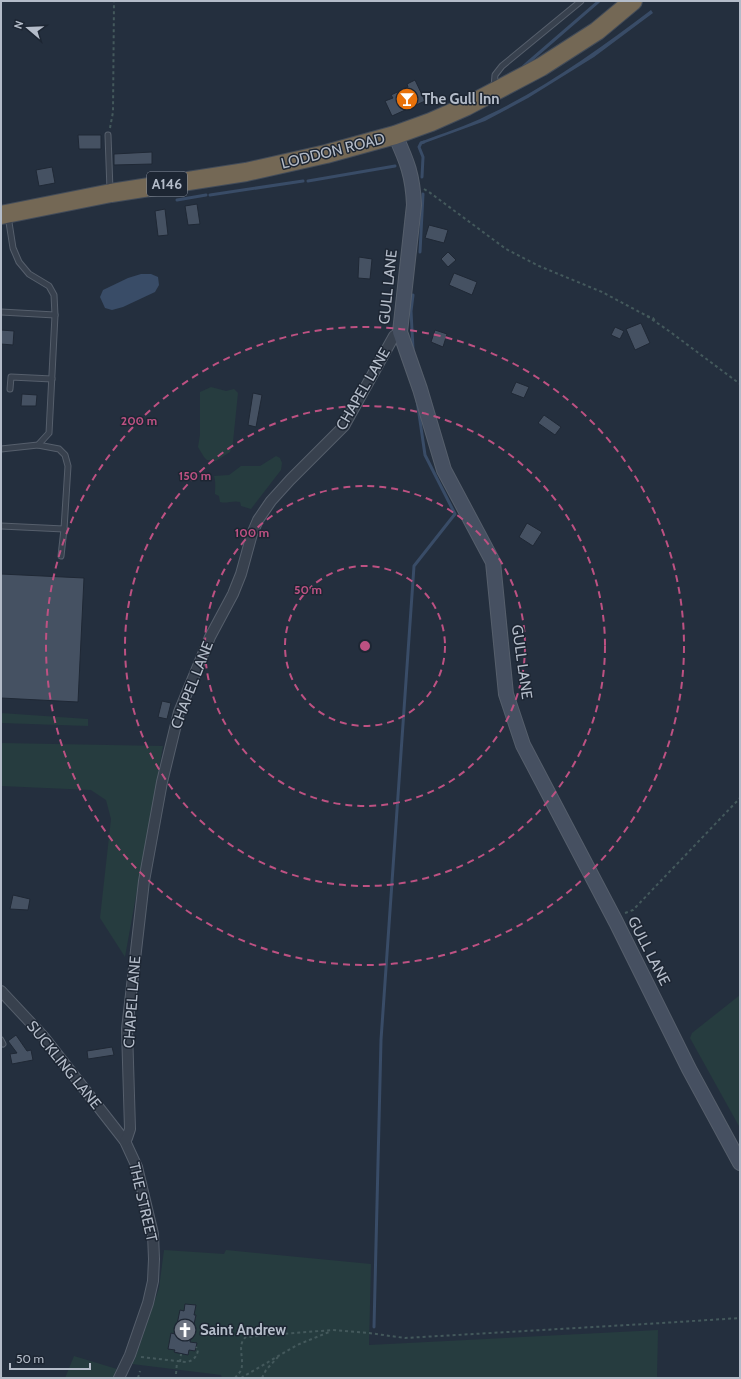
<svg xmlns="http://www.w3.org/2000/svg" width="741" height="1379" font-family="Cabin,sans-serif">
<rect width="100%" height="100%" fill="#242f3e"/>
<g fill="#263c3f" fill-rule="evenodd">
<polygon points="211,387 226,391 234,389 238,393 233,442 230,452 216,461 207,460 204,457 198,447 200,435 200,392"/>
<path d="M276,456L280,458L282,463L281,470L251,509L241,506L240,502C233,500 227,504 220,502L219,496L215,494C215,488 216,482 214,476L229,475L241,466H260Z"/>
<polygon points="1,713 88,719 88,726 1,723"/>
<polygon points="1,743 163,746 125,957 100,918 111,819 106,800 91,790 1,786"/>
<polygon points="740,995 740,1128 690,1038 692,1033"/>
<path d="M164,1250L224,1254L226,1250L371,1264L369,1345L658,1330L657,1378H222L221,1375L132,1364L136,1356L159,1288ZM185,1304L196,1305L194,1315H196L190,1342L197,1343L195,1351L189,1350L188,1355L175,1353L171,1333L178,1334L182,1321L178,1320L180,1310L184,1311Z"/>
<polygon points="74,1356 117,1369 113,1378 65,1378"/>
</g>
<g fill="#394c67">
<path d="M651,10L653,13L594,57L528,98L485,121L422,144L420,142C443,133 467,126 488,115C547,87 599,49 651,10Z"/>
<polygon points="141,274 151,274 158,277 159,285 155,292 123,307 112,310 105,308 100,297 103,290 128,278"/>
</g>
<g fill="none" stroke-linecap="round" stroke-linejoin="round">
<g stroke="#394c67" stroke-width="3">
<polyline points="524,66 599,1"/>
<polyline points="422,177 423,157 419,147 421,143 424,142"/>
<polyline points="308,181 395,166"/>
<polyline points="210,195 303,181"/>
<polyline points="177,200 206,195"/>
<polyline points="420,252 423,194"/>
<polyline points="413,349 411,311 413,295"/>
<polyline points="374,1327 381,1040 414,566 455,514 425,455 417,400"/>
</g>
</g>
<g fill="#455162" stroke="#1f2835">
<polygon points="415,80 425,101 392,116 385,101 393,98 391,95 408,87 407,84"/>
<polygon points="78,135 101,135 101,149 79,149"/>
<polygon points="152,152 152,164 114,165 114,154"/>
<polygon points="52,167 55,183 39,186 36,170"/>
<polygon points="197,204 200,224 188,225 185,206"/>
<polygon points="165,209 168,235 158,236 155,211"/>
<polygon points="429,225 448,230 444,243 425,238"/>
<polygon points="448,252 456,260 448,267 441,259"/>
<polygon points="359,257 372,259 370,279 358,278"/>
<polygon points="454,273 477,282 472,295 449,285"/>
<polygon points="641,323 650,343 635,350 626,329"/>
<polygon points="615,327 624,331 620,339 611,335"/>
<polygon points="1,330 14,331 13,345 1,344"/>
<polygon points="435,330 447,334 443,347 431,342"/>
<polygon points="516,382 529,387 524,398 511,393"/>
<polygon points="253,393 262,395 256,427 248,425"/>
<polygon points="22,394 37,395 36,406 21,406"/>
<polygon points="544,415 561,427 555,435 538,423"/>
<polygon points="527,523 542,532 533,546 519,537"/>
<polygon points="1,574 84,578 78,702 1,698"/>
<polygon points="162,701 171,703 167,719 158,717"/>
<polygon points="13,895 30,899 28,910 10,909"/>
<polygon points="16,1035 27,1051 31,1050 33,1060 12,1064 10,1054 17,1053 8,1041"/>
<polygon points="112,1047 114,1055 88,1059 87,1051"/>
<polygon points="185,1304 196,1305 194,1315 196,1315 190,1342 197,1343 195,1351 189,1350 188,1355 174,1352 175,1350 168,1349 171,1333 175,1334 180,1310 184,1311"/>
</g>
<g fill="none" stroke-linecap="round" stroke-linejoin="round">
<g stroke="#565f6c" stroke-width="7">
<g id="lane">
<polyline points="494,87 495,75 502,66 581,1"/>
<polyline points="108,135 110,190"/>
<polyline points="1,312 55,315"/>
<polyline points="10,389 11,377 52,379"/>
<polyline points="1,449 38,445 49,433 55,315 54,295 49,286 29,274 19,262 13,248 8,216"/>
<polyline points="1,526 64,529 68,466 65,455 59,449 38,445"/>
<polyline points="61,556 64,529"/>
<polyline points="1,1040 3,1044"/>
</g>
</g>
<g stroke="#565f6c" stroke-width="12">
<g id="street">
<polyline points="1,991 43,1036 125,1141 137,1167 153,1234 154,1259 153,1281 148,1303 130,1355 119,1378"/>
<polyline points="125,1141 127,1138 130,1129 127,1029 144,881 162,782 179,712 210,637 233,594 241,574 252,534 258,520 271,501 290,480 344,426 394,336 400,332"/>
</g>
</g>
<g stroke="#565f6c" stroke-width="16">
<path id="secondary" d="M395,135C407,161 413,176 414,205L400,332L420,389L444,470L493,562L506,694L523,745L616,922L689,1069L740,1163"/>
</g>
<g stroke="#434c59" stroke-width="20">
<polyline id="highway" points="1,215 111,193 246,172 326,154 395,135 431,122 467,106 541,67 597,31 633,1"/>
</g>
<g stroke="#44595c" stroke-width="2" stroke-dasharray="3 3" stroke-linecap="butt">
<polyline points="110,128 113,112 114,1"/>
<polyline points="424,189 429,192 506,249 539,266 602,292 647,316 669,331 740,384"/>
<polyline points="647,316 653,318 656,322"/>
<polyline points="625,913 633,910 740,798"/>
<path d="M141,1357L186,1362C193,1361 197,1357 198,1350L196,1347"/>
<polyline points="180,1362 181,1354"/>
<polyline points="176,1374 177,1362"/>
<polyline points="138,1378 140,1371"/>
<path d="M235,1378C237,1375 240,1373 241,1370C245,1359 236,1345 246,1337L332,1330L369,1333L405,1338L662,1323L740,1318"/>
<polyline points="241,1378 297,1345 329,1332"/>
<polyline points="262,1378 266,1370 278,1357"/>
</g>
<use href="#lane" stroke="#38414e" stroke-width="5"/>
<use href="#street" stroke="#38414e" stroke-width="10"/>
<use href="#secondary" stroke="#465061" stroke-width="14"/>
<use href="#highway" stroke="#746855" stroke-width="18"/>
</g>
<g fill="none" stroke="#bd5182" stroke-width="2" stroke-dasharray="7 5">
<circle cx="365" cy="646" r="80"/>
<circle cx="365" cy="646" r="160"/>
<circle cx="365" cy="646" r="240"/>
<circle cx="365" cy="646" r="319"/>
</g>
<defs>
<g id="bar-disc" transform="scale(1.15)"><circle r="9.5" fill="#e8710a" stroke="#1d2633"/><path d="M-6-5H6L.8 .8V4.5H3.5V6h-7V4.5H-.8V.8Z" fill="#fff"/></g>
<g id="church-disc" transform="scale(1.15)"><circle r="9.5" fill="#6b7280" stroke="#1d2633"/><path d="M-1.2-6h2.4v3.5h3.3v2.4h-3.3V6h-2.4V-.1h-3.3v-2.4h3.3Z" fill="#fff"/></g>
</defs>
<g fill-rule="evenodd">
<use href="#bar-disc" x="407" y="99"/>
<use href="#church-disc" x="185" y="1330"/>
</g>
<g text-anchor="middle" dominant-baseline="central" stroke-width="3" stroke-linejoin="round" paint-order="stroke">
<rect fill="#1d2633" stroke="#878f9c" stroke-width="1" x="147" y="172" width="40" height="24" rx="3"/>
<g font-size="14" font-weight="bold" fill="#b4bcc9">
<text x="167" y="184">A146</text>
</g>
<g font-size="15" font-weight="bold" fill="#b4bcc9" stroke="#1d2633" text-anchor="start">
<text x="422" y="99">The Gull Inn</text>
<text x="200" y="1330">Saint Andrew</text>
</g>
<g font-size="15" fill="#b4bcc9" stroke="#1d2633">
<text transform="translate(333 151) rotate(-14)">LODDON ROAD</text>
<text transform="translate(388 287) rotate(-84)">GULL LANE</text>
<text transform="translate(363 389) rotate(-60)">CHAPEL LANE</text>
<text transform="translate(522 662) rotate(82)">GULL LANE</text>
<text transform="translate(192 685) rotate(-69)">CHAPEL LANE</text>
<text transform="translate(649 951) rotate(63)">GULL LANE</text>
<text transform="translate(132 1002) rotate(-86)">CHAPEL LANE</text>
<text transform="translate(64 1065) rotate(51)">SUCKLING LANE</text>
<text transform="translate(143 1202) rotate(77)">THE STREET</text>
</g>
</g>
<circle cx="365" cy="646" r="6" fill="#bd5182" stroke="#1d2633" stroke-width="2"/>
<g font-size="12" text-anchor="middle" font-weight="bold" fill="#bd5182" stroke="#1d2633" stroke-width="3" stroke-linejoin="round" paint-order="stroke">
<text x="139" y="425">200 m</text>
<text x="195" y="480">150 m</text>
<text x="252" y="537">100 m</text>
<text x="308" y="594">50 m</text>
</g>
<rect width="741" height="1379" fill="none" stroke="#b4bcc9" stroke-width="4"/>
<g transform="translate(28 28) rotate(289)" stroke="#1d2633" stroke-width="3" paint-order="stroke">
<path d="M0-3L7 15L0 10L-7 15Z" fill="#b4bcc9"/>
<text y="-6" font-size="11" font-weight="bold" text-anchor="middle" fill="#b4bcc9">N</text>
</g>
<path d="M10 1363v6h80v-6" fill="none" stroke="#b4bcc9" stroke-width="2"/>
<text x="16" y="1363" font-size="12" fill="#b4bcc9" stroke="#1d2633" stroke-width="3" paint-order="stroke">50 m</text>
</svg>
